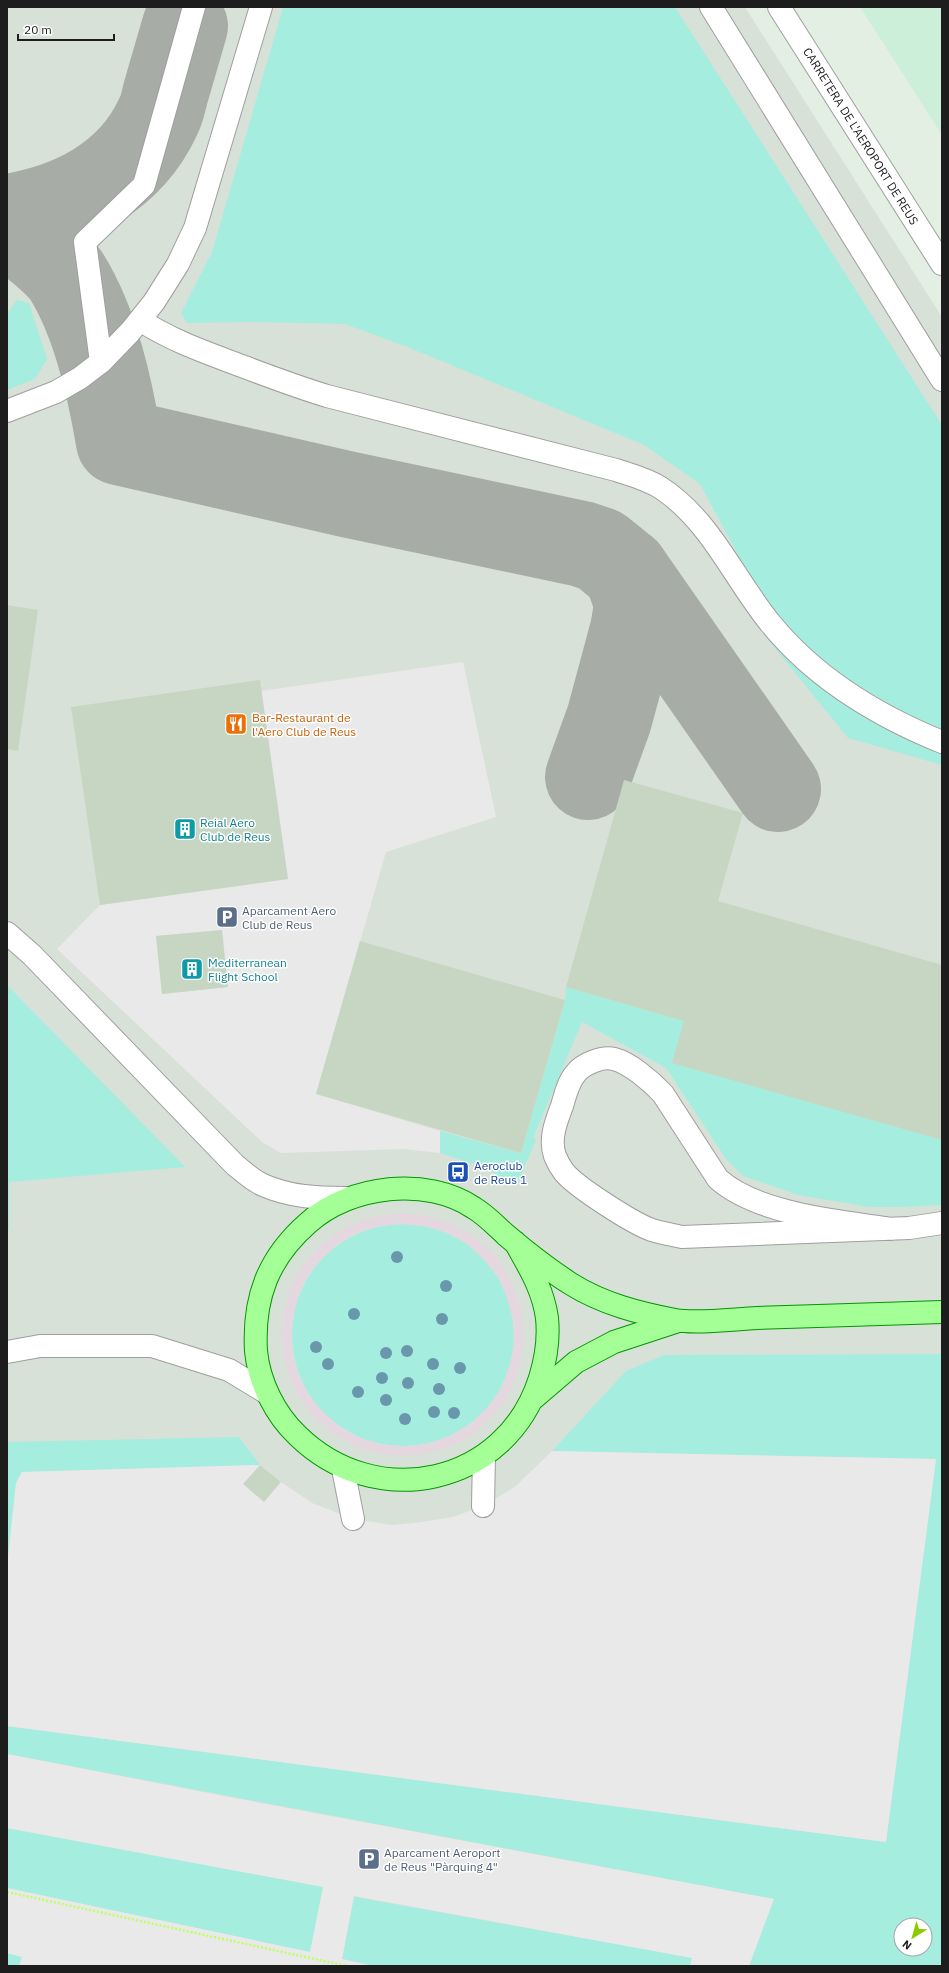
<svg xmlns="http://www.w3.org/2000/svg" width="949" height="1973" font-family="'IBM Plex Sans',sans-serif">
<rect width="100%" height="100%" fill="#e3efe2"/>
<path fill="#d8e1d8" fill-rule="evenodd" d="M7,7H745L942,317V1966H7ZM901,1925H925V1949H901Z"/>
<polygon fill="#ccefda" points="860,7 942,7 942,135"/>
<g fill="#a5eddf" fill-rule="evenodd">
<polygon points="283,7 675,7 942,425 942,765 848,738 758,627 743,564 700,484 644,445 410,348 345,324 248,322 187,323 181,313 212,252"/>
<polygon points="17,300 29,303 47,359 35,379 7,390 7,314"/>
<polygon points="7,985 185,1167 9,1182 9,1229 7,1232"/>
<polygon points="566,987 684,1021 942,1140 942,1205 906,1207 869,1207 798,1195 743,1176 726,1159 666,1068 582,1022 533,1138 536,1140 517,1185 480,1166 440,1153 440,1131 521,1153 565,1000"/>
<circle cx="403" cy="1335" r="111"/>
<path d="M942,1354V1966H749L773,1899L7,1754V1726L886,1842L936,1459L552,1451L626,1371L664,1355ZM901,1925H925V1949H901Z"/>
<polygon points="239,1437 260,1465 22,1472 16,1483 7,1567 7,1442"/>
<polygon points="7,1828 323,1887 310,1952 7,1888"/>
<polygon points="354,1896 361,1898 693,1958 690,1966 373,1966 342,1959"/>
<polygon points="7,1953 22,1957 19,1966 7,1966"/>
</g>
<g fill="#e9e9e9" fill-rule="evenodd">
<path d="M463,662L496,817L386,852L316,1094L440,1131V1153L404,1149L281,1153L262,1142L57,949L100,905L288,879L261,691ZM221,930L227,987L162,994L156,936Z"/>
<polygon points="552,1451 936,1459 886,1842 7,1726 7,1567 16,1483 22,1472 260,1465 281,1482 312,1503 353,1519 392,1525 422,1522 453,1517 483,1506 516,1486"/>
<polygon points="7,1754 229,1797 774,1899 749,1966 690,1966 692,1958 354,1896 342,1959 373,1966 19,1966 22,1957 7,1953 7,1888 310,1952 323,1887 7,1828"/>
</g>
<path fill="#e5d7e0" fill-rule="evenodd" d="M405,1213L428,1216L450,1223L471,1235L490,1250L505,1269L515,1290L522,1313L524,1337L521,1360L514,1383L503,1404L487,1421L469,1437L448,1447L425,1454L401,1456L378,1453L355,1446L334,1434L316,1419L301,1400L290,1379L284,1356L281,1333L284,1309L291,1286L303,1265L318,1248L336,1233L358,1222L381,1215ZM399,1224L423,1226L445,1232L466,1243L483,1259L498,1277L507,1298L513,1321L514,1344L509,1367L501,1389L487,1408L470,1424L450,1436L428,1444L406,1446L382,1445L360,1438L339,1426L322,1411L307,1393L297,1372L292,1349V1326L296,1303L304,1281L317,1263L334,1247L354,1234L376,1227Z"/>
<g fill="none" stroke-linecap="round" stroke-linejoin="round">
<g stroke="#a7ada6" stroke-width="86">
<path d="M7,217C70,207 130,178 158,117C163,108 164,97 167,88C173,67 179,46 185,26"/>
<path d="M7,225C23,235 57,262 67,277C96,324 110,388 119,442L346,494L582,544L600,550L626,571L778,789"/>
<polyline points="588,777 609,719 633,630 636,612 636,599 626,571"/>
</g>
</g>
<g fill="#c7d6c2">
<polygon points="7,605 38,610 18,751 7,749"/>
<polygon points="260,680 288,879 100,905 71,707"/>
<polygon points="624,780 743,813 718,901 942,965 942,1140 672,1063 684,1021 566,987"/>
<polygon points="222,930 228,987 162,994 156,936"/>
<polygon points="360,941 565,1000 521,1153 316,1094"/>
<polygon points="260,1465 281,1482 264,1502 243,1484"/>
</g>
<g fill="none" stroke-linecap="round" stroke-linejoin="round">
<g stroke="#9e9e9e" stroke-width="24">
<g id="minor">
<polyline points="711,7 942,380"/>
<polyline points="779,7 942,264"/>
<path d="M140,320C169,339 199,350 231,362C263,374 294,386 327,396L616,470C631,475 647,479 661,488C711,521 734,579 771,624C816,679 878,716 942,742"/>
<polyline points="101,362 85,242 144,185 194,7"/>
<polyline points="7,411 56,392 80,378 101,362 130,332 154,302 178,264 195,228 261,7"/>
<path d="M7,933L32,955L235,1165C244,1172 253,1181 263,1185C290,1197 317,1198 346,1198"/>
<path d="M892,1229C840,1221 759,1215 718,1179L663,1094C652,1082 630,1063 614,1059C602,1056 583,1064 576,1073C568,1082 565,1096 562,1106C556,1122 549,1139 555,1156C557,1161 561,1168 564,1172C576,1187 634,1224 652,1230C662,1233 672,1235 682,1237L909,1228L942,1223"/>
<polyline points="7,1352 40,1346 152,1346 229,1370 267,1393"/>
<polyline points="343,1469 353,1519"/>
<polyline points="483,1506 484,1456"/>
</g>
</g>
<g stroke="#039600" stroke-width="24">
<g id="major">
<path d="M515,1242C529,1267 543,1289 547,1318C549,1338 546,1359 540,1378C506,1486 376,1513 297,1435C275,1414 259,1382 256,1351C253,1298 268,1258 308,1223C350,1185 427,1176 474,1208C486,1215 496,1226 506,1235C526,1252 549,1270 571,1284C603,1304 639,1313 675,1320C696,1324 734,1319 757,1318C819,1316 880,1314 942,1312"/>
<polyline points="534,1398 576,1362 614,1342 678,1321"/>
</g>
</g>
<polyline stroke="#bfff63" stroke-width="2.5" stroke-dasharray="2 2" stroke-linecap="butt" points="7,1892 347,1966"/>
<use href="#minor" stroke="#fff" stroke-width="22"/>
<use href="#major" stroke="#a4ff97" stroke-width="22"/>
</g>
<g fill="#6998ad">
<circle cx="397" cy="1257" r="6"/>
<circle cx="446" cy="1286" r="6"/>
<circle cx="354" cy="1314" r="6"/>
<circle cx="442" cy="1319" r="6"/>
<circle cx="316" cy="1347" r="6"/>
<circle cx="407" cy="1351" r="6"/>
<circle cx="386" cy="1353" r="6"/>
<circle cx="328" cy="1364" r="6"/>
<circle cx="433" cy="1364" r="6"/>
<circle cx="460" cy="1368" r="6"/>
<circle cx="382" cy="1378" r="6"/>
<circle cx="408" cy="1383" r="6"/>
<circle cx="439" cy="1389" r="6"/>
<circle cx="358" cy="1392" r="6"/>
<circle cx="386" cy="1400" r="6"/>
<circle cx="434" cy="1412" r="6"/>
<circle cx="454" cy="1413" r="6"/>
<circle cx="405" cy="1419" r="6"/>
</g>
<defs>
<g id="restaurant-square" transform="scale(1.15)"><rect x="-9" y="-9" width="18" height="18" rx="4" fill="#e8710a" stroke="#fff"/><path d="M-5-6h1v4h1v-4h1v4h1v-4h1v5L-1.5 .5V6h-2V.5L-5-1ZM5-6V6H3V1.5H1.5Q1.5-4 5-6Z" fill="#fff"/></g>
<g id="building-square" transform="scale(1.15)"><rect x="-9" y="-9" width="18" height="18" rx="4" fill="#0f9aa8" stroke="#fff"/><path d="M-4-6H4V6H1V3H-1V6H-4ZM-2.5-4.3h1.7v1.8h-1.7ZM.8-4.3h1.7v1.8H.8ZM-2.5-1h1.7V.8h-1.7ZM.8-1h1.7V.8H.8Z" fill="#fff"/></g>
<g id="parking-square" transform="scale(1.15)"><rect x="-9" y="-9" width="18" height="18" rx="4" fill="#5c6f8a" stroke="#fff"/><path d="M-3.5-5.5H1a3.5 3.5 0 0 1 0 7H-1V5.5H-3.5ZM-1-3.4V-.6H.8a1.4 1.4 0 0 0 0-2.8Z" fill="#fff"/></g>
<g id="bus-square" transform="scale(1.15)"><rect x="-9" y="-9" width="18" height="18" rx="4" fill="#1a4fb4" stroke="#fff"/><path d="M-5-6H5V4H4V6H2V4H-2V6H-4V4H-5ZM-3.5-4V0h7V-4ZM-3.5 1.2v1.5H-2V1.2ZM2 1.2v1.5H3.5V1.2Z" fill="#fff"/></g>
</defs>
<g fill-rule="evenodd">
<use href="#restaurant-square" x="236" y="724"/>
<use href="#building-square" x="185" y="829"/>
<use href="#parking-square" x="227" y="917"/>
<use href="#building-square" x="192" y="969"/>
<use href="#bus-square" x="458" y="1172"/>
<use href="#parking-square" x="369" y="1859"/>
</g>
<g text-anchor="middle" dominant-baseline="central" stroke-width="3" stroke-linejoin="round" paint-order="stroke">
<g font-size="12" fill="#1d1d1d" stroke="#fff">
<text transform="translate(861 136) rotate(58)">CARRETERA DE L'AEROPORT DE REUS</text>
</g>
<g font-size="12" fill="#c56008" stroke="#fff" text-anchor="start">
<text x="252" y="717">Bar-Restaurant de<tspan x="252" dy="14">l'Aero Club de Reus</tspan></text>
</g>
<g font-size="12" fill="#0d838f" stroke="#fff" text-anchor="start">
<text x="200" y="822">Reial Aero<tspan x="200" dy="14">Club de Reus</tspan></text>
<text x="208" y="962">Mediterranean<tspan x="208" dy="14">Flight School</tspan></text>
</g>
<g font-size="12" fill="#4e5e75" stroke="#fff" text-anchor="start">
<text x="242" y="910">Aparcament Aero<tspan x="242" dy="14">Club de Reus</tspan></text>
<text x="384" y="1852">Aparcament Aeroport<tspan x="384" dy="14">de Reus "Pàrquing 4"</tspan></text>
</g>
<g font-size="12" fill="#164399" stroke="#fff" text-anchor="start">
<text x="474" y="1165">Aeroclub<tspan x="474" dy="14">de Reus 1</tspan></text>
</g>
</g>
<rect width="949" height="1973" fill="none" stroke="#1d1d1d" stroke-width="16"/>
<g transform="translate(913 1937) rotate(217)"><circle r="19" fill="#ffffff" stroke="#a5a5a5"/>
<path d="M0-3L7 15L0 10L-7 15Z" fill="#8cca00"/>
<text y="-6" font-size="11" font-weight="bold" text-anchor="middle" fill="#1d1d1d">N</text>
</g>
<path d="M18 34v6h96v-6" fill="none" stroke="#1d1d1d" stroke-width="2"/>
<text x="24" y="34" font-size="12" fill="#1d1d1d" stroke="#ffffff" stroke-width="3" paint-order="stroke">20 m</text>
</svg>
